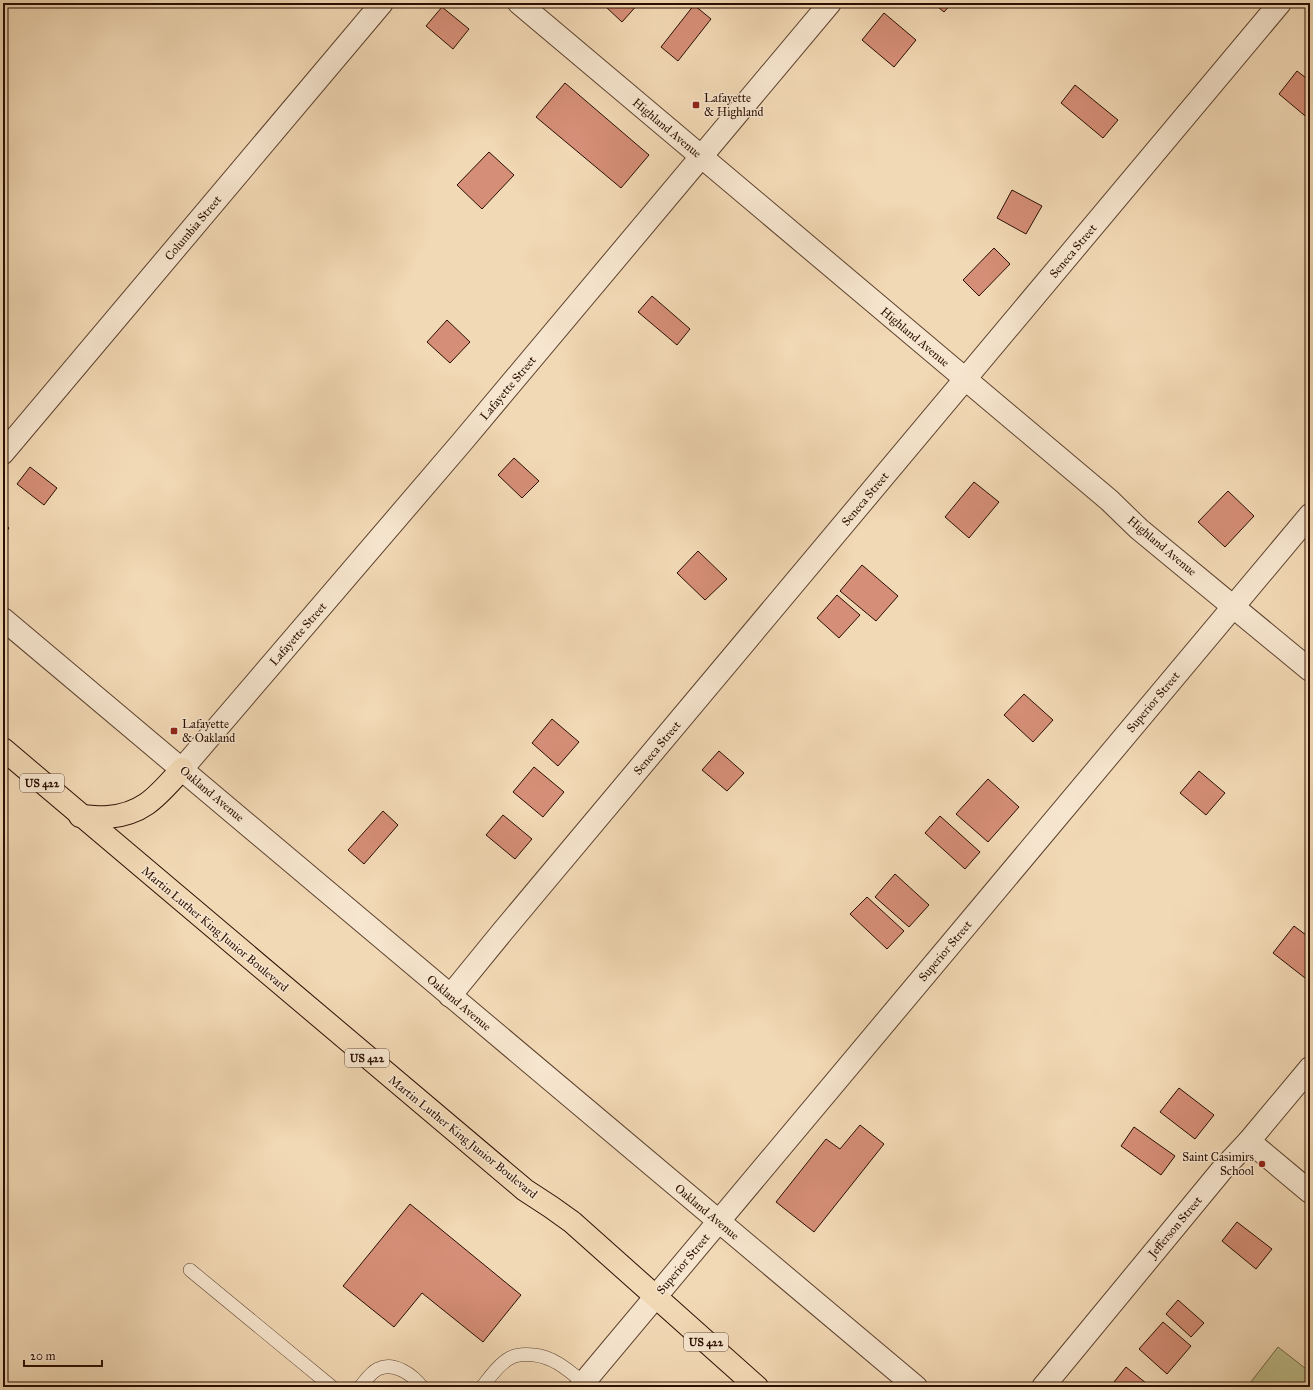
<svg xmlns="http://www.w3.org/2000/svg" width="1313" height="1390" font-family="'IM FELL Great Primer',serif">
<rect width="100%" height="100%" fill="#f2d9b5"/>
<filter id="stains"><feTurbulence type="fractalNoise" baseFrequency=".005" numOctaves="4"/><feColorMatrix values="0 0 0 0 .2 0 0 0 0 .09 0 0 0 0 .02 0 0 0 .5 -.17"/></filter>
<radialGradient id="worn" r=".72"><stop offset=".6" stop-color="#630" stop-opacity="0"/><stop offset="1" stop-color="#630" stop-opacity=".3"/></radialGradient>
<polygon fill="#bebe8b" stroke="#746646" points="1278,1347 1310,1372 1310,1387 1247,1387"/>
<g fill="#d58e77" stroke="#2a0e00">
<polygon points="609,3 639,3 622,22 606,7"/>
<polygon points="933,3 952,3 944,12"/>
<polygon points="694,5 711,19 678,61 661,47"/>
<polygon points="442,7 469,29 453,49 426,26"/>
<polygon points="884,13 916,40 894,67 862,40"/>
<polygon points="1297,71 1310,81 1310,120 1279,94"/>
<polygon points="565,83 649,155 621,188 536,117"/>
<polygon points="1075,85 1118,120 1103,138 1061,103"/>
<polygon points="489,152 514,175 482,209 457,185"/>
<polygon points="1012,190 1042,206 1026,234 997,218"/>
<polygon points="994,248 1010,264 979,296 963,280"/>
<polygon points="652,296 690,329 677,345 638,312"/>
<polygon points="447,320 470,342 450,363 427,342"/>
<polygon points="514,458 539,481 522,498 498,475"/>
<polygon points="30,467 57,488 44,505 17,484"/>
<polygon points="974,482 999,502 969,538 945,517"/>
<polygon points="1228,491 1254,516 1225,547 1198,522"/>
<polygon points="3,523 9,528 3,536"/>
<polygon points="698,551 727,579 705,600 677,573"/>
<polygon points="862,565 898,596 876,621 840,591"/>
<polygon points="837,595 860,615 839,638 817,618"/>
<polygon points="1024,694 1053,720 1033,742 1004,715"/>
<polygon points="552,719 579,742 558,766 532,743"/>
<polygon points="719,751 744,773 727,791 702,770"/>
<polygon points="534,767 564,792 543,817 513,792"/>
<polygon points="1199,771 1225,793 1206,815 1180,793"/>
<polygon points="988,779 1019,807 988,842 956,814"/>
<polygon points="383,811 398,825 364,864 348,850"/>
<polygon points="503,815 532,839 515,859 486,835"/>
<polygon points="940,816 980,852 965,869 925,833"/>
<polygon points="895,874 929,905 909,927 875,897"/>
<polygon points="867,897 904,931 887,949 850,914"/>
<polygon points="1294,926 1310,938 1310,972 1305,978 1273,953"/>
<polygon points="1179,1088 1214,1115 1195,1139 1160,1112"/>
<polygon points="860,1125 884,1144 814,1232 776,1202 826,1139 840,1149"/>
<polygon points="1134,1127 1175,1156 1161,1175 1121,1146"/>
<polygon points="410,1204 521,1295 483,1342 422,1293 394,1327 343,1286"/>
<polygon points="1237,1222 1272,1249 1256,1269 1222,1241"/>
<polygon points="1178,1300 1204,1323 1191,1337 1166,1314"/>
<polygon points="1163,1322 1191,1346 1167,1374 1139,1349"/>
<polygon points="1126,1367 1151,1387 1110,1387"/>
</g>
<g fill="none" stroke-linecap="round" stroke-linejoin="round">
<g stroke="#5c412d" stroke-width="14">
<g id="lane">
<polyline points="190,1270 332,1387"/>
<path d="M360,1387C365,1381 371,1372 378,1369C394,1361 413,1375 422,1387"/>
<path d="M482,1387C490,1377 499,1364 510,1358C517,1354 525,1354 534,1355C554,1357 568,1370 584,1383"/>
</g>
</g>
<g stroke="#5c412d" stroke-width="24">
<g id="street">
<polyline points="519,3 1109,500 1139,529 1310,670"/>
<polyline points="3,453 382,3"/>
<polyline points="3,619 916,1387"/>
<polyline points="182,769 462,442 830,3"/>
<polyline points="450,996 503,931 1280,3"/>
<polyline points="1249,1141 1310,1192"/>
<polyline points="580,1387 1310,515"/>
<polyline points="1043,1387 1221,1171 1249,1141 1310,1068"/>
</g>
</g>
<g stroke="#2a0e00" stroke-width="24">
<g id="primary">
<polyline points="3,749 525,1190 551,1207 572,1222 757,1387"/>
<path d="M80,816C89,816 99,818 108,817C145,814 159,794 182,769"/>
</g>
</g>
<use href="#lane" stroke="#f7e6cf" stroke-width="13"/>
<use href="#street" stroke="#f7e6cf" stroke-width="22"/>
<use href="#primary" stroke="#f2d9b5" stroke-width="22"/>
</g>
<g fill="#8f2418" stroke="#f7e6cf" stroke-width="1.5">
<rect x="692" y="101" width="8" height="8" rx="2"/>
<rect x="170" y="727" width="8" height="8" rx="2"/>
<circle cx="1262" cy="1164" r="4"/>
</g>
<g text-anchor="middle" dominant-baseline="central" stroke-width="3" stroke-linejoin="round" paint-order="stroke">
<g fill="#f7e6cf" stroke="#684f3e" stroke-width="1">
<rect x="20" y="774" width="44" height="18" rx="3"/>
<rect x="345" y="1049" width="44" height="18" rx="3"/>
<rect x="684" y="1333" width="44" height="18" rx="3"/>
</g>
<g font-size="11" font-weight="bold" fill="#2a0e00">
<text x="42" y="783">US 422</text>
<text x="367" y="1058">US 422</text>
<text x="706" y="1342">US 422</text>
</g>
<g font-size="12" fill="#2a0e00" stroke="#f7e6cf" text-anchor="start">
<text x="704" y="98">Lafayette<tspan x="704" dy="14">&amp; Highland</tspan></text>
<text x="182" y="724">Lafayette<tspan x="182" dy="14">&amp; Oakland</tspan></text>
<text x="1254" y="1157" text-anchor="end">Saint Casimirs<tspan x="1254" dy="14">School</tspan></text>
</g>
<g font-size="12" fill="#2a0e00" stroke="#f7e6cf">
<text transform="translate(667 128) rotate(40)">Highland Avenue</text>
<text transform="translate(193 228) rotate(-50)">Columbia Street</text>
<text transform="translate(1073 251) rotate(-50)">Seneca Street</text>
<text transform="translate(915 337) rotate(40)">Highland Avenue</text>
<text transform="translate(508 388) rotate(-50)">Lafayette Street</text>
<text transform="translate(865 499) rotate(-50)">Seneca Street</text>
<text transform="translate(1162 546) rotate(40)">Highland Avenue</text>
<text transform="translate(298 634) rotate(-49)">Lafayette Street</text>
<text transform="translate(1153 702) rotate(-50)">Superior Street</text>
<text transform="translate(657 748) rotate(-50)">Seneca Street</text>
<text transform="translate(212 794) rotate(40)">Oakland Avenue</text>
<text transform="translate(215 929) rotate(40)">Martin Luther King Junior Boulevard</text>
<text transform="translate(945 951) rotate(-50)">Superior Street</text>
<text transform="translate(459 1003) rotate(40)">Oakland Avenue</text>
<text transform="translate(463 1137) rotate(39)">Martin Luther King Junior Boulevard</text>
<text transform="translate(707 1212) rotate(40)">Oakland Avenue</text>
<text transform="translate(1175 1227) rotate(-50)">Jefferson Street</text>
<text transform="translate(683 1264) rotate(-50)">Superior Street</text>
</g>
</g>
<rect width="1313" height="1390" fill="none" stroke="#f2d9b5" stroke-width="16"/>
<rect x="4" y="4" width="1305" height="1382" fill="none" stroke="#2a0e00" stroke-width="2"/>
<rect x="8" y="8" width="1297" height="1374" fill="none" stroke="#2a0e00"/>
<path d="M24 1360v6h78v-6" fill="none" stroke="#2a0e00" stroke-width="2"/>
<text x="30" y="1360" font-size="12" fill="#2a0e00" stroke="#f7e6cf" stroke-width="3" paint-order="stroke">20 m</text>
<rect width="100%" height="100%" filter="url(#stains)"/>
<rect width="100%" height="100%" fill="url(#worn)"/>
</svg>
